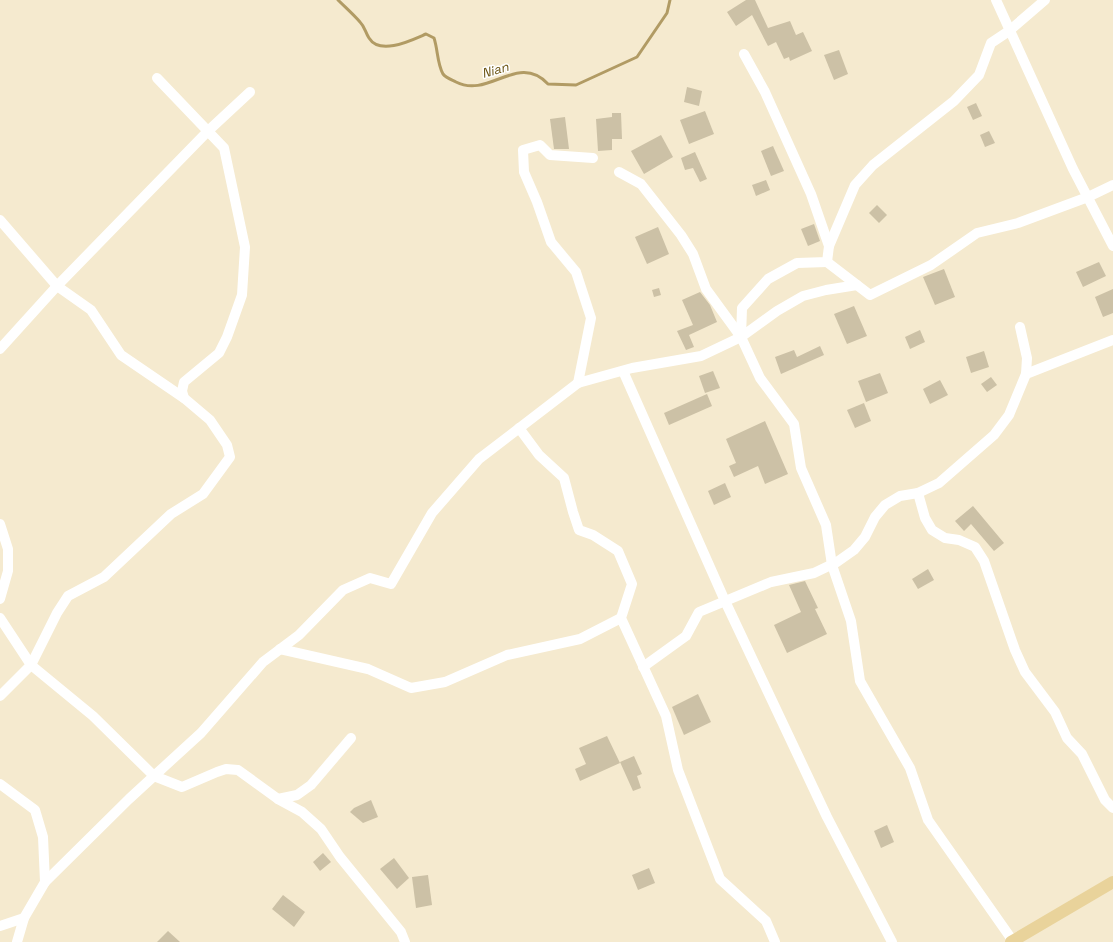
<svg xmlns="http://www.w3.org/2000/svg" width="1113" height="942" font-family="'Space Grotesk',sans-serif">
<rect width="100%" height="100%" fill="#f5eacf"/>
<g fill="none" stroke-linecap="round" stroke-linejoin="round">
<path stroke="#b19b64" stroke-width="3" d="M338,0C345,7 353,14 360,22C365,27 365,32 369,38C380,56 412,40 426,34L434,38C438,50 437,63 443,74C446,78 452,80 456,82C489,99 518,52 548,84L576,85L637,57L667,13L670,0"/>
</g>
<g fill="#ccc1a6">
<polygon points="746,0 755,0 768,28 790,21 796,35 803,32 812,51 790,61 789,57 784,59 776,42 768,46 752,15 736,26 727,12"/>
<polygon points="839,50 848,74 834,80 824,55"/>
<polygon points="687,87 702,91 699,106 684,102"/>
<polygon points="976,103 982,116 973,120 967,107"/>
<polygon points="705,111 714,134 689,144 680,120"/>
<polygon points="612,113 621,113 622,139 612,139 612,150 598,151 596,119 612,117"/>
<polygon points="565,117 569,149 554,149 550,119"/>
<polygon points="989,131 995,143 985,147 980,135"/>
<polygon points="661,135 673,157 644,174 631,151"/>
<polygon points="773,146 784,171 771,176 761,151"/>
<polygon points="695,152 707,179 700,182 693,168 685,170 681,158"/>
<polygon points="766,180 770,190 756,196 752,185"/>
<polygon points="877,205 887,215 879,223 869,213"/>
<polygon points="814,224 820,241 808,246 801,229"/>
<polygon points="658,227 669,254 647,264 635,237"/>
<polygon points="1099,262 1106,276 1083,287 1076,272"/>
<polygon points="944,269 955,297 935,305 923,277"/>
<polygon points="659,288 661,295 654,297 652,290"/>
<polygon points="1113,289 1113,313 1103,317 1095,297"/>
<polygon points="700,292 710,305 717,322 689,335 694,347 686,350 677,331 693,325 682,300"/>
<polygon points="854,306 867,336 847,344 834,314"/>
<polygon points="920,330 925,342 910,349 905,337"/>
<polygon points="820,346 824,355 781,374 775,357 794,350 797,357"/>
<polygon points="984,351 989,367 971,373 966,357"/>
<polygon points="713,371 720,388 705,393 699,376"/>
<polygon points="880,373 888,393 866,402 858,381"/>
<polygon points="991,377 997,385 987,392 981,384"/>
<polygon points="940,380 948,395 930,404 923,389"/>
<polygon points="707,394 712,406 669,425 664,413"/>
<polygon points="864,403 871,421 855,428 847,410"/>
<polygon points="765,421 788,474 765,484 758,466 734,477 729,466 736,463 726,439"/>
<polygon points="725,483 731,497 714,505 708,491"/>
<polygon points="973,506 1004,543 994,551 971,524 964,531 955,521"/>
<polygon points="928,569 934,580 918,589 912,579"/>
<polygon points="805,581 818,608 815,609 827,634 787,653 774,625 801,612 789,585"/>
<polygon points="698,694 711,722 684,735 672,707"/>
<polygon points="607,736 620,763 580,781 575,769 586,764 579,748"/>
<polygon points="634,756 642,774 637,776 641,788 633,791 620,762"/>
<polygon points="371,800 378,817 363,823 350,812 354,808"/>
<polygon points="887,825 894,842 881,848 874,831"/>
<polygon points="323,853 331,862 320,871 313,862"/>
<polygon points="394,858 409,878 397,889 380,869"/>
<polygon points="649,868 655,883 638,890 632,875"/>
<polygon points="428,875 432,905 416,908 412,877"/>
<polygon points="283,895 305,912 294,927 272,909"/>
<polygon points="168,931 180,942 157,942"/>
</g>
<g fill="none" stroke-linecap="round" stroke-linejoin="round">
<g stroke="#fff" stroke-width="10">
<polyline points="996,0 1073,169 1113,246"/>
<polyline points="619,172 641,184 681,235 693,254 706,289 741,337 760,378 794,424 801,468 826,525 832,565 851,621 860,681 910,768 928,820 1013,941"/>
<polyline points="0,220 57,286 91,310 121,355 184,398"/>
<polyline points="829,246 855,185 873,165 954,101 979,75 991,43 1009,31 1045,0"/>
<polyline points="827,262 870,295 931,265 977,233 1018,223 1088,197 1113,185"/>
<polyline points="741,337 742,308 768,279 797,263 827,262 829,246 811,194 765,92 744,54"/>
<polyline points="0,349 57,286 208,131 250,92"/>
<polyline points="623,371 725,601 827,817 892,942"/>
<polyline points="1026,374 1113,340"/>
<polyline points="578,383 591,318 576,272 551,242 537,202 524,172 523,150 540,145 550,155 593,158"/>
<polyline points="519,428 539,455 564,478 573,512 579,530 593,535 618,551 632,584 621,618 666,716 678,770 720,879 766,921 775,942"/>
<polyline points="918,493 925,518 932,530 945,538 959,540 975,547 984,561 1015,650 1025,672 1055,712 1067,738 1082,754 1105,800 1113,808"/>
<polyline points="0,524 8,549 8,571 0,599"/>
<polyline points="0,618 31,665 93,716 154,776 201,733 263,662 299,635 343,590 370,578 391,584 432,513 479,459 578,383 632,368 701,356 741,337 777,311 803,296 826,290 857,285"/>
<polyline points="280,649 368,669 411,688 445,682 507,655 580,639 621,618"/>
<polyline points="643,667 686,636 699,612 771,582 814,573 837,562 854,550 865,537 875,517 885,505 900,496 918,493 939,483 994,435 1009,415 1026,374 1027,358 1020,327"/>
<polyline points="0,696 31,665 57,613 68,596 104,577 171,514 203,494 230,457 227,445 210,420 184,398 182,391 184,382 219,353 227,337 242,295 245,247 224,148 157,78"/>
<polyline points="0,784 35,810 43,837 45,882"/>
<polyline points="278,799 297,795 311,785 351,738"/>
<polyline points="0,926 24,918"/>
<polyline points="17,942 24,918 45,882 129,799 154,776 182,787 217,772 226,769 238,770 278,799 302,812 321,829 340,857 401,932 405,942"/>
</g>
<polyline stroke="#e9d39b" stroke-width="12" points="1011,942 1113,882"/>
</g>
<g text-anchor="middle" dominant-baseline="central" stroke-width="3" stroke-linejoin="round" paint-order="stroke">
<g font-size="13" font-style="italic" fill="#6b5412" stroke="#fff">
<text transform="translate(495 70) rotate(-16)">Nian</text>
</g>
</g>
</svg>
